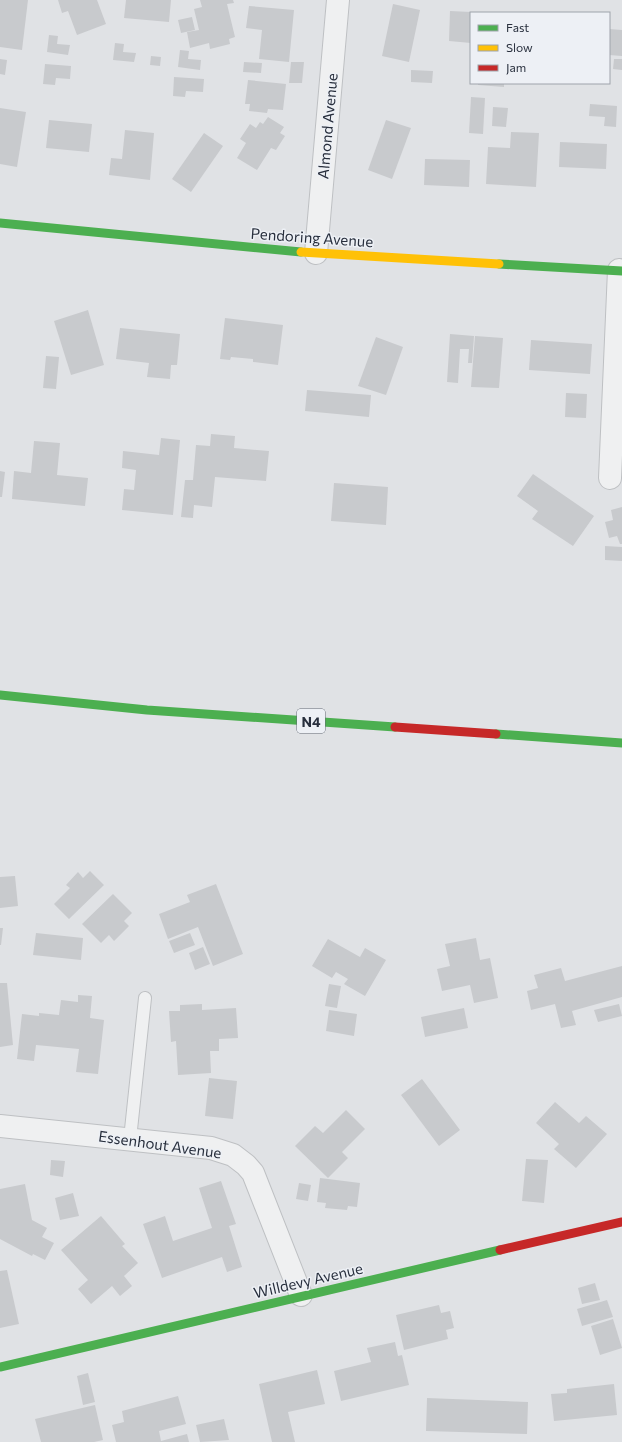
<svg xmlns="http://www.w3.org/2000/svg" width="622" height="1442" font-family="Commissioner,sans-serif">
<rect width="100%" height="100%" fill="#e0e2e5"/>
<g fill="#c8cacd">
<polygon points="0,0 28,0 22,50 0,47"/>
<polygon points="58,0 97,0 106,24 77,35 68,11 62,13"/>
<polygon points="126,0 171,0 169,22 124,18"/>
<polygon points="200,0 233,0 234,3 227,4 235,37 229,39 230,44 210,49 209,43 190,48 187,32 199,30 194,9 202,7"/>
<polygon points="393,4 420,10 409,62 382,56"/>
<polygon points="249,6 294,10 289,62 259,59 262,30 246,28"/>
<polygon points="450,11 471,12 471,43 449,41"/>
<polygon points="192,17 195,30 181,33 178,20"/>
<polygon points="609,29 622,30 622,56 609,55"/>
<polygon points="49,35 58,36 57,44 70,45 68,55 47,52"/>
<polygon points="115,43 124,44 123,52 136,53 134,62 113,60"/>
<polygon points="180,50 189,51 188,59 201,60 200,70 178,67"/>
<polygon points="151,56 161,57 160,66 150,65"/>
<polygon points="0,59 7,60 5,75 0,74"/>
<polygon points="614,59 622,59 622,70 613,69"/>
<polygon points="244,62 262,63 261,73 243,72"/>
<polygon points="291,62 304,62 302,83 289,83"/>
<polygon points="45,64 71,66 70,79 56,78 55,85 43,84"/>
<polygon points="411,70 433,71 432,83 411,82"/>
<polygon points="174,77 204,79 203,92 186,91 185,97 173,96"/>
<polygon points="248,80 286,84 283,110 268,109 267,113 249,111 250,104 245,104"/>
<polygon points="478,83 504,83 504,87 478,85"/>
<polygon points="471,97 485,98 483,134 469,133"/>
<polygon points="590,104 617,106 616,127 604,126 605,117 589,116"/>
<polygon points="493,107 508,108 506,127 492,126"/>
<polygon points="0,108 26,112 17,167 0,164"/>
<polygon points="268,117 284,127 280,133 285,136 276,150 271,148 257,170 237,158 246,143 240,139 250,124 256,128 260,122 263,124"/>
<polygon points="49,120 92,124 89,152 46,148"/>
<polygon points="386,120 411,128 392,179 368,170"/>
<polygon points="125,130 154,133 150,180 109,175 111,158 122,159"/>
<polygon points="511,132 539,133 536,187 486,184 488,147 510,148"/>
<polygon points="204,133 223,146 191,192 172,179"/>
<polygon points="560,142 607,144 606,169 559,167"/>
<polygon points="425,159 470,160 469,187 424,185"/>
<polygon points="88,310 104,365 71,375 54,321"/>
<polygon points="225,318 283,325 278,365 253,362 253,359 231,357 230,360 220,359"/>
<polygon points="120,328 180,334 177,365 171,365 170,379 147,377 149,363 116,359"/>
<polygon points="450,334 474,336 472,363 468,363 469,349 460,349 458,383 447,382"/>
<polygon points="475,336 503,338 499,388 471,387"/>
<polygon points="376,337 403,347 386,395 358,386"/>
<polygon points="531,340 592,344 590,374 529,370"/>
<polygon points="46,356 59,357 56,389 43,388"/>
<polygon points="307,390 371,395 369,417 305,411"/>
<polygon points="566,393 587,394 586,418 565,417"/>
<polygon points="211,434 235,436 234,448 269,451 266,481 215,477 212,507 194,505 193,518 181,517 185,480 193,480 196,445 210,446"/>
<polygon points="161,438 180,440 173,515 122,510 124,489 134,490 136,470 122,468 123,451 159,455"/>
<polygon points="34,441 60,443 57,475 88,478 85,506 12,499 14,471 31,473"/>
<polygon points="0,471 5,472 2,497 0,497"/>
<polygon points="533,474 594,516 573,546 532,519 538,511 517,496"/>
<polygon points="334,483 388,487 386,525 331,521"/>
<polygon points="622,507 622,544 620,544 617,536 609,538 605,522 613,520 611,510"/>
<polygon points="605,546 622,547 622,561 605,560"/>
<polygon points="90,871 104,885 69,919 54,904 70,888 66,885 78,872 83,878"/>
<polygon points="15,876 18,906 0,908 0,877"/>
<polygon points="216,884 243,954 213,966 198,927 168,939 159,914 190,902 187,895"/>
<polygon points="113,894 132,913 124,921 129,926 114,941 109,935 101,943 82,924"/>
<polygon points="0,928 3,928 1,945 0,945"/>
<polygon points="36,933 83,938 81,960 33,955"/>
<polygon points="190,933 195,945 174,953 169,941"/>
<polygon points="476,938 480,960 490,958 498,998 474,1003 470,985 442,991 437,969 450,966 445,944"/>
<polygon points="328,939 360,957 365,948 386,960 365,996 344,984 348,979 336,972 332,978 312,966"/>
<polygon points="203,947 210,964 195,970 189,953"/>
<polygon points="622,966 622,997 572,1011 576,1025 561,1028 555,1004 531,1010 527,991 538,988 534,975 561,968 565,981"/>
<polygon points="0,983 7,983 13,1045 0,1047"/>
<polygon points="329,984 341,986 337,1008 325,1006"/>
<polygon points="78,995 92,996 90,1018 104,1020 98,1074 76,1072 79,1049 36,1045 34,1061 17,1059 22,1014 39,1016 39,1013 59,1015 61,1000 78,1002"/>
<polygon points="202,1004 202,1010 236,1008 238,1038 219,1039 219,1051 210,1051 211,1073 178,1075 176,1041 171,1042 169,1011 180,1011 180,1005"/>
<polygon points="619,1004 622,1016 598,1022 594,1010"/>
<polygon points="464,1008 468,1028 425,1037 421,1017"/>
<polygon points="329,1010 357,1014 354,1036 326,1031"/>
<polygon points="209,1078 237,1081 233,1119 205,1116"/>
<polygon points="422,1079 460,1130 439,1146 401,1095"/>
<polygon points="555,1102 579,1123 586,1116 607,1134 576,1168 554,1149 559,1144 536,1123"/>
<polygon points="346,1110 365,1129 342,1152 348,1158 328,1178 295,1146 315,1126 323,1133"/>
<polygon points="526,1159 548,1160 544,1203 522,1201"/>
<polygon points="51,1160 65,1161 63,1177 50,1175"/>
<polygon points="320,1178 360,1183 357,1207 348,1206 347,1210 325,1208 326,1203 317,1202"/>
<polygon points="221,1181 236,1224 229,1226 242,1267 227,1272 222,1257 162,1278 143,1224 165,1216 173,1241 212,1228 199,1188"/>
<polygon points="299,1183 311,1185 308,1201 296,1199"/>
<polygon points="25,1184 32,1220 47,1228 42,1237 54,1243 45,1260 33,1254 32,1256 0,1239 0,1189"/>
<polygon points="73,1193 79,1216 60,1220 55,1198"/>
<polygon points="101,1216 125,1244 122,1246 138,1263 124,1276 132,1286 120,1296 112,1286 91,1304 78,1289 88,1280 61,1250"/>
<polygon points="7,1270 19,1324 0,1328 0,1271"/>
<polygon points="595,1283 600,1300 582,1304 578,1288"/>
<polygon points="607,1300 613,1317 582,1326 577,1309"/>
<polygon points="439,1305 441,1313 450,1311 454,1328 446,1330 448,1339 404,1350 396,1315"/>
<polygon points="613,1319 622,1348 600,1355 591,1326"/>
<polygon points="395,1342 398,1356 402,1355 409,1385 341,1401 334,1371 371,1362 367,1348"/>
<polygon points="317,1370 325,1404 288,1412 295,1442 272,1442 259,1384"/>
<polygon points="88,1373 95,1402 83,1405 77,1376"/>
<polygon points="614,1384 617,1415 554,1421 551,1394 567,1393 567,1389"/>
<polygon points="178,1396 186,1424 159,1431 161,1441 187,1434 189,1442 116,1442 112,1425 124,1422 122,1411"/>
<polygon points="427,1398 528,1402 527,1434 426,1431"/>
<polygon points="95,1405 103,1440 94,1442 41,1442 35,1419"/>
<polygon points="224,1419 229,1440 200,1442 196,1425"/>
</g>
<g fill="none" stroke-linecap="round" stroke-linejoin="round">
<g stroke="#bec0c3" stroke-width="14">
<polyline id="lane" points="130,1139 145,998"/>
</g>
<g stroke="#bec0c3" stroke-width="24">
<g id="street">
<polyline points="316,253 338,0"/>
<polyline points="610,478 619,270"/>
<polyline points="0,1126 211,1148 233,1155 246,1165 253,1173 301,1295"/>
</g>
</g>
<use href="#lane" stroke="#eff0f1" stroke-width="12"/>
<use href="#street" stroke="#eff0f1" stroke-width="22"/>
<g stroke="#4caf50" stroke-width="9">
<polyline points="0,223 301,252"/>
<polyline points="499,264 622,271"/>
<polyline points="0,695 147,710 395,727"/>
<polyline points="496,734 622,743"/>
<polyline points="0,1367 500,1250"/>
</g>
<polyline stroke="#ffc107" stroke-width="9" points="301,252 499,264"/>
<g stroke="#c62828" stroke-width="9">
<polyline points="395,727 496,734"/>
<polyline points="500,1250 622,1222"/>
</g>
</g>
<g text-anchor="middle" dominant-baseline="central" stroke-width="3" stroke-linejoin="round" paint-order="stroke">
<rect fill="#edf0f5" stroke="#636974" stroke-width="1" x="297" y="709" width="28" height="24" rx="3"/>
<g font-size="14" font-weight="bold" fill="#282f3d">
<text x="311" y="721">N4</text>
</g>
<g font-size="15" fill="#282f3d" stroke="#edf0f5">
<text transform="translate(327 126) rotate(-85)">Almond Avenue</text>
<text transform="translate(312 237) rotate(4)">Pendoring Avenue</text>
<text transform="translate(160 1144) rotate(8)">Essenhout Avenue</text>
<text transform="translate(308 1280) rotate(-13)">Willdevy Avenue</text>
</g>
</g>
<rect x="470" y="12" width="140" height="72" fill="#edf0f5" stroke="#9ea3ab"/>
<rect x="478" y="25" width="20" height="6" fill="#4caf50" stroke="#9ea3ab"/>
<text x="506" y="32" font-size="12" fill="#282f3d">Fast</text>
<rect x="478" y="45" width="20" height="6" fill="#ffc107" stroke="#9ea3ab"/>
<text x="506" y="52" font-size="12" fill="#282f3d">Slow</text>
<rect x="478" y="65" width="20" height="6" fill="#c62828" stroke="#9ea3ab"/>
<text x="506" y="72" font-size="12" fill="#282f3d">Jam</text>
</svg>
